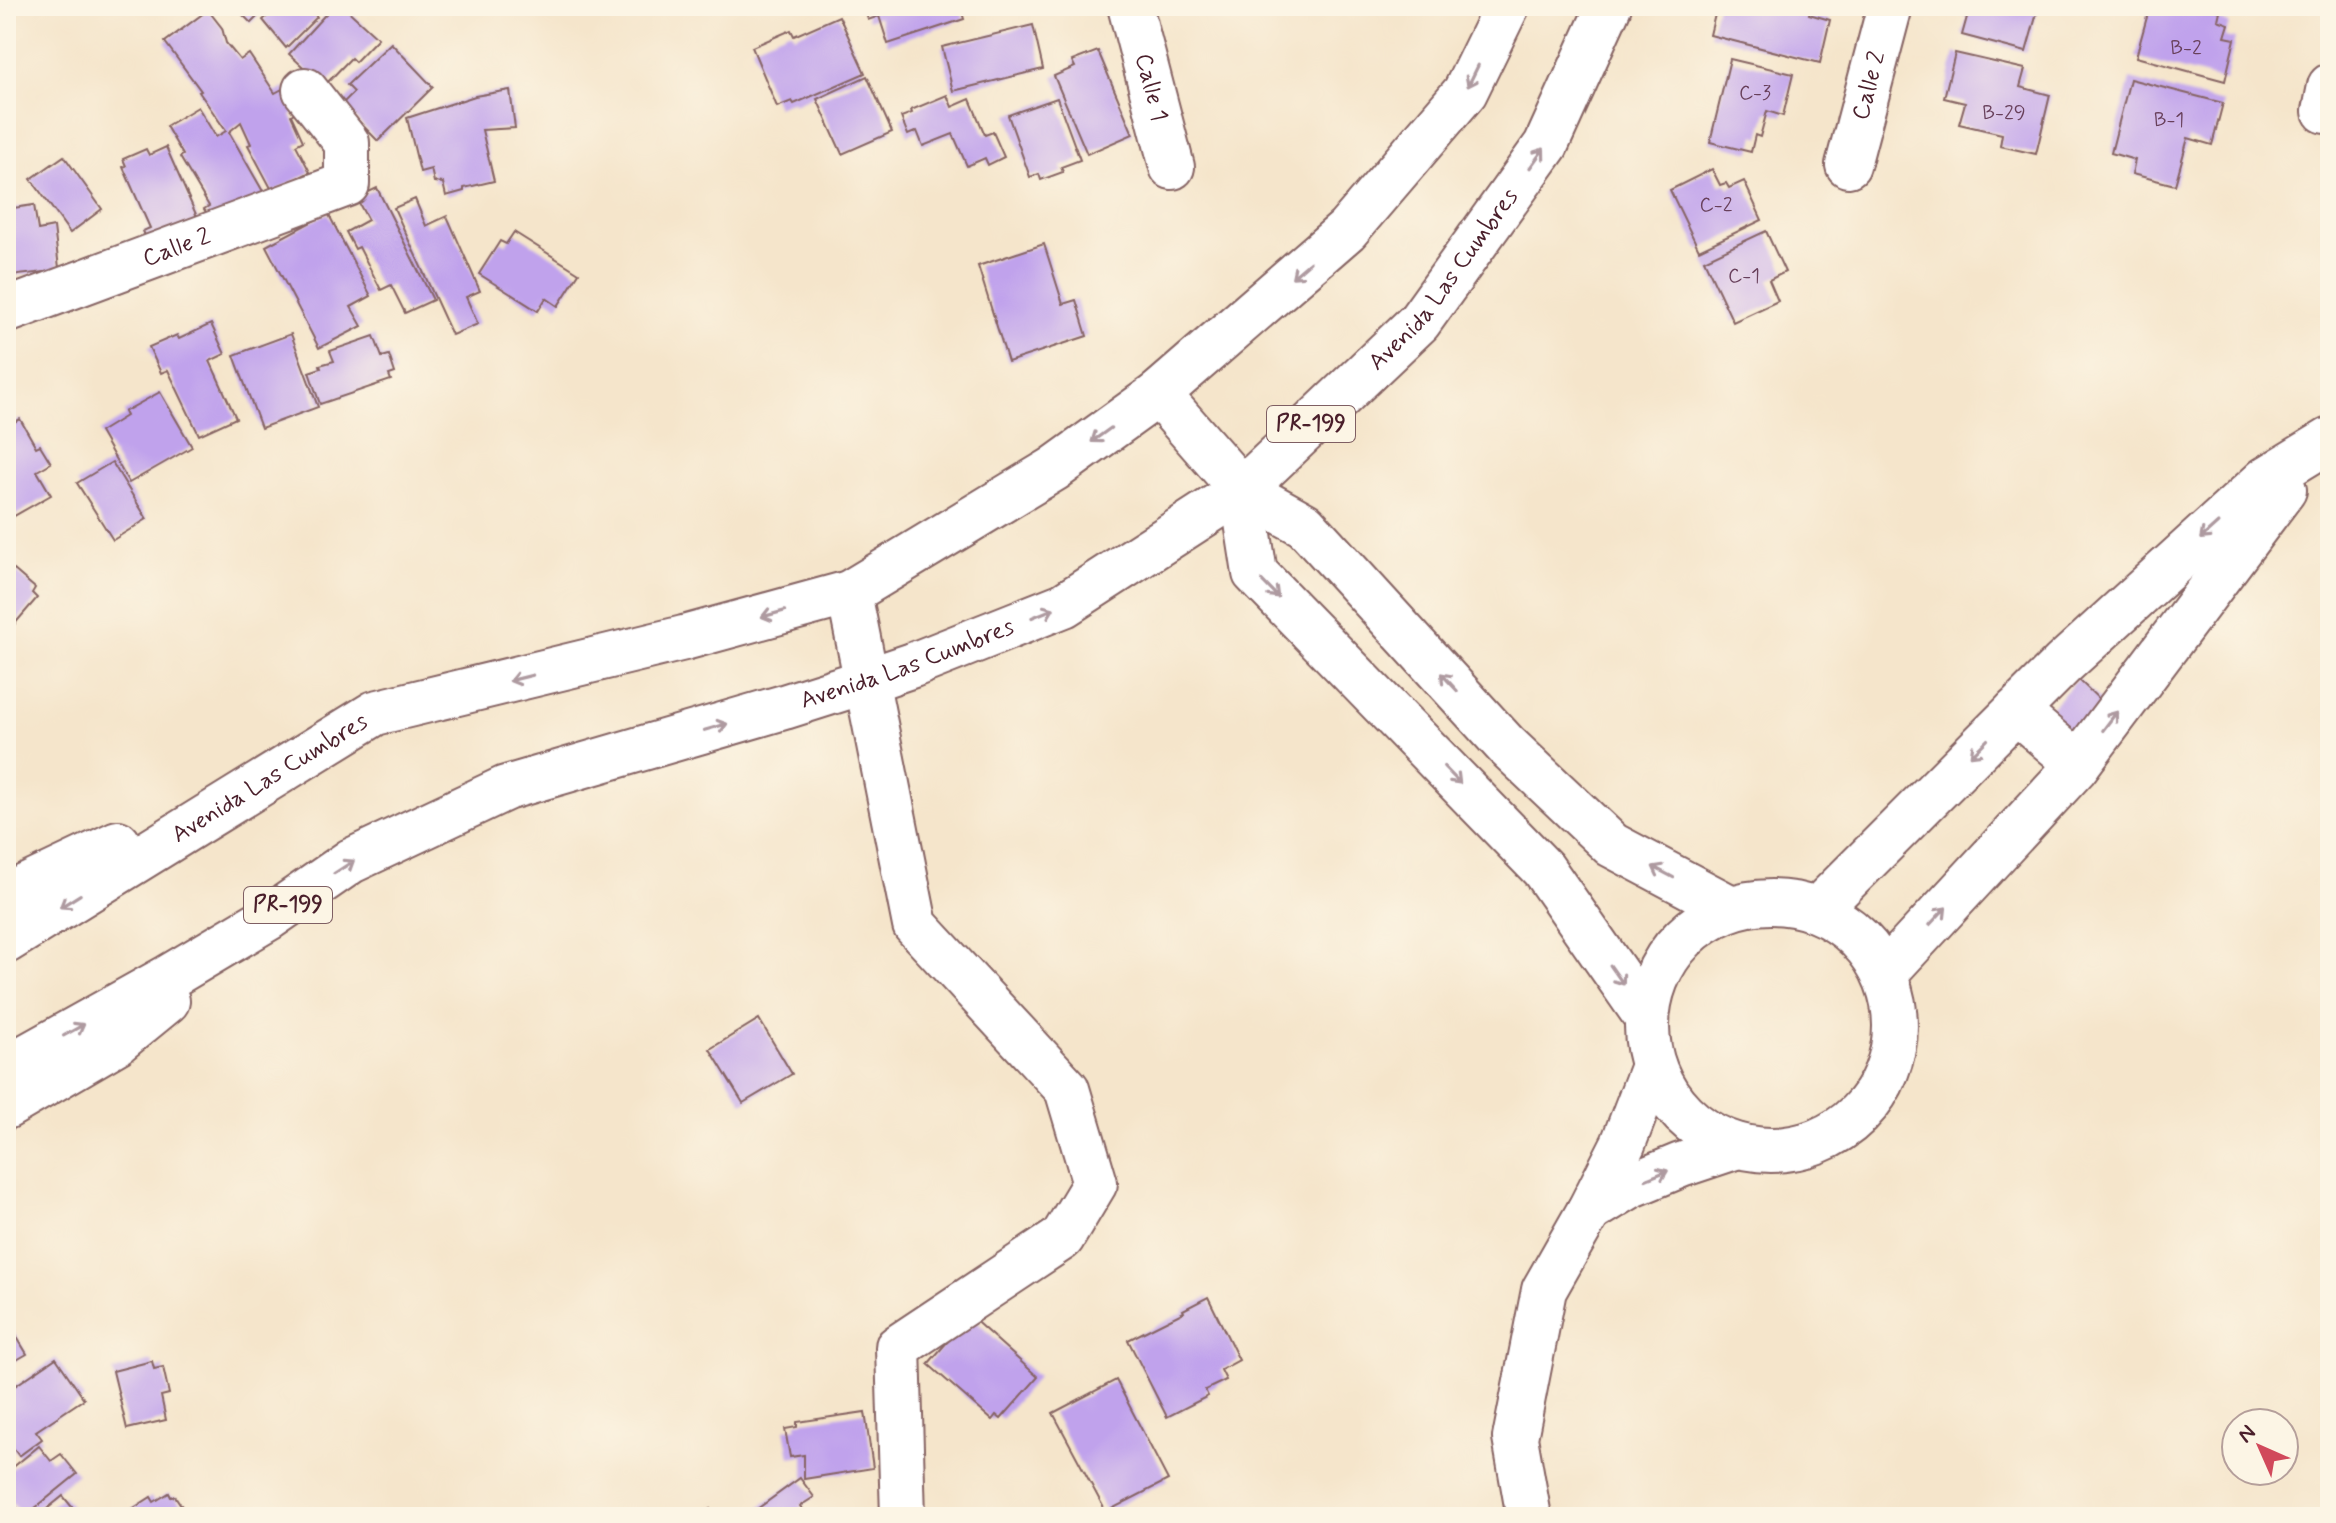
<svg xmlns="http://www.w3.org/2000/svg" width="2336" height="1523" font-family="Mynerve,sans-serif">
<rect width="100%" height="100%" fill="#fcf5e5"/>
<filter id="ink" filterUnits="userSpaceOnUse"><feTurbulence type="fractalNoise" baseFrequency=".0125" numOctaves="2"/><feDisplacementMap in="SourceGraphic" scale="16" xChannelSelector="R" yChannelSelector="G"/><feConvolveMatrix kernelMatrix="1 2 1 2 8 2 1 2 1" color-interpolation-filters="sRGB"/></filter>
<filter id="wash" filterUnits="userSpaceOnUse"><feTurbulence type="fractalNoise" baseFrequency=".006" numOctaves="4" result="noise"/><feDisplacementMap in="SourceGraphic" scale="32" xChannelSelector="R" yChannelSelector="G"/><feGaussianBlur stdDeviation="1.8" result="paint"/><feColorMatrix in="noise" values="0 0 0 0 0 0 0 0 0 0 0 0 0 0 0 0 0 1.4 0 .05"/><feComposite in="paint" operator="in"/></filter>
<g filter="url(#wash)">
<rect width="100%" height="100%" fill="#f5e5cb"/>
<g id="blocks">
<g fill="#c0a2ec">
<polygon points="234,6 268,6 251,23"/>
<polygon points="278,6 308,6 317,17 286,48 263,20"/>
<polygon points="333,6 343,6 378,38 355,62 351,58 324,86 289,54"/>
<polygon points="864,6 960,6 964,19 888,44 879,16 868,20"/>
<polygon points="1717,6 1811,6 1809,14 1830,20 1820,63 1710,35"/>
<polygon points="1962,6 2039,6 2026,52 1962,35 1967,17 1960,14"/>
<polygon points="2150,6 2201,6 2220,11 2218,20 2229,24 2225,37 2235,39 2225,81 2136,57"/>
<polygon points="208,10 222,28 226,43 240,60 249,54 275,93 284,88 297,111 291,115 303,141 296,145 310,172 273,192 248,145 251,144 241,122 229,132 265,195 214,225 204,209 209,206 180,157 183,155 166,126 198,107 216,137 226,131 199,92 201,91 165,42"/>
<polygon points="839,16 865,73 794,104 792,101 777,107 752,47 791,30 794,36"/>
<polygon points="1033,25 1043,69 953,91 942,47"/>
<polygon points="391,43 433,87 378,141 342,104 354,92 347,85"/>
<polygon points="1098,51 1133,134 1087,154 1054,76 1075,67 1072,61"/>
<polygon points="1955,53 2025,69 2020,87 2050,95 2036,154 2000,146 2002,134 1959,124 1965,103 1944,98"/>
<polygon points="1730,59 1793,74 1783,116 1767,111 1760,137 1755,135 1751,152 1710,142"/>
<polygon points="867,76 892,132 842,154 817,99"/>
<polygon points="2130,79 2223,103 2212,145 2188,138 2175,185 2132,174 2135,160 2111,153"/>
<polygon points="510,90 515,128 482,130 494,181 464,188 464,191 446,196 443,183 434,182 431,169 420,172 407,118 475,96"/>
<polygon points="947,95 952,107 970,99 985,135 993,132 1004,157 988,165 985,158 967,166 953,134 923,146 917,131 908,135 901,117 912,113 911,110"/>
<polygon points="1057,98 1080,160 1061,167 1063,172 1041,180 1039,174 1030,177 1008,115"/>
<polygon points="166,147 199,221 149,245 143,231 150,228 123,167 126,166 123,159 146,149 149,155"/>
<polygon points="64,156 102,209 70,233 31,179"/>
<polygon points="1712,169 1720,185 1726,183 1729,188 1744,181 1762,220 1699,250 1670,190"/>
<polygon points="377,188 433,300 405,313 391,285 381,290 359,247 355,249 346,232 368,220 356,198"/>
<polygon points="415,199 426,226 447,216 480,291 466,297 478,324 452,335 394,208"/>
<polygon points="34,205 38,230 54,227 60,276 45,278 44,272 10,276 6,247 6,209"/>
<polygon points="328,213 371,296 351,307 362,326 319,348 266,246"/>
<polygon points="1766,231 1785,272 1769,280 1778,301 1733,322 1704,260"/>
<polygon points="514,232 579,273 558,306 546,298 538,311 479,274 500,241 506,244"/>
<polygon points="1044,244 1063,304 1076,300 1087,336 1008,362 978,266"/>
<polygon points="211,324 225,354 210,361 236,418 199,435 168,370 161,373 149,347 177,335 179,339"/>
<polygon points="291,334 318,407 261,428 234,355"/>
<polygon points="374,336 382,357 389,355 395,373 389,375 391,380 320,404 309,372 321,368 320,365 334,361 330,351"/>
<polygon points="160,392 192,447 129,483 100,432 126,416 124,412"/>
<polygon points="20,419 36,447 40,445 51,463 37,471 51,495 14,516 6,501 6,427"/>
<polygon points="112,462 147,519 113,540 77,483"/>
<polygon points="6,563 35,588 32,593 37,598 6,634"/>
<polygon points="2078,679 2103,703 2073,736 2047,711"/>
<polygon points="759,1019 792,1074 743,1103 710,1049"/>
<polygon points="1208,1297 1239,1360 1221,1370 1226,1380 1205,1390 1208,1396 1167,1417 1128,1340 1184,1312 1183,1310"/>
<polygon points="970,1316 1038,1377 1001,1419 996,1415 992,1420 928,1364"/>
<polygon points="12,1329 27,1354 6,1366 6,1333"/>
<polygon points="56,1358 84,1399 36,1431 42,1439 19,1456 13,1448 6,1453 6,1392"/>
<polygon points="152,1361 154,1369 163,1367 169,1394 161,1396 166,1420 127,1429 113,1371"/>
<polygon points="1116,1380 1168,1480 1106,1512 1053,1413"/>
<polygon points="865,1412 873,1468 804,1479 804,1455 790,1457 785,1429 797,1427 797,1422"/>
<polygon points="39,1446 51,1461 61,1454 77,1474 24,1517 6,1494 6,1473"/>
<polygon points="800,1478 814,1497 800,1506 808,1517 746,1517"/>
<polygon points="169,1493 171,1497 175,1496 189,1517 133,1517 129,1511 151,1497 154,1502"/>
<polygon points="63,1496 80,1517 37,1517"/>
<polygon points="710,1509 715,1517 699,1517"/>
</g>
</g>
</g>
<g filter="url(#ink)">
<use href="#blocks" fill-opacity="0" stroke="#866463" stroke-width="2"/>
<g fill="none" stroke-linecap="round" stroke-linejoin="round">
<g stroke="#866463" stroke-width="48">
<g id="minor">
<path id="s1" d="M1130,6L1172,167"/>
<polyline points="2325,111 2330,86"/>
<path id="s2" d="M1848,165L1890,6"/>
<path id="s3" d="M6,311L347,184V143L305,90"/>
<polyline points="1158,394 1242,490 1305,525 1506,745 1612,845 1731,908"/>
<polyline points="1242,490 1255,573 1543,869 1647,1018"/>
<polyline points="849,593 915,925 1067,1089 1095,1183 1062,1238 898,1347 903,1517"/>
<polyline points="2016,711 2078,764"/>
<circle cx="1771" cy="1026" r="124"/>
<polyline points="1817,910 2063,664 2266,479 2330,440"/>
<polyline points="1885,973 2075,768 2284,490"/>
<polyline points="1589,1211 1630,1186 1681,1165 1738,1146"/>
<polyline points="1529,1517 1515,1438 1544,1290 1589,1211 1623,1144 1653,1066"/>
</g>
</g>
<g stroke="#866463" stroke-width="48">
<g id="highway">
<polyline points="6,896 118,843"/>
<path id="s4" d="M6,941L375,713L684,638L849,593L1054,469L1158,394L1347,230L1465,92L1507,6"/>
<path id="s5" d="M6,1068L169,977L270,917L351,861L506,788L784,707L866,681L913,665L1064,605L1242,490L1419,322L1546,145L1609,6"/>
<polyline points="6,1107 117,1042 167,1001"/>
</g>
</g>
<use href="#minor" stroke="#fff" stroke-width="44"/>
<use href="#highway" stroke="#fff" stroke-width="44"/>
</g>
<defs><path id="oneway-shaft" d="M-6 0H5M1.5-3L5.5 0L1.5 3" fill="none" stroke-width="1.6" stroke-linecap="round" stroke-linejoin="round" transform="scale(2)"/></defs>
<g stroke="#ae9aa0">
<use href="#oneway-shaft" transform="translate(1473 76) rotate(116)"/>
<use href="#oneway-shaft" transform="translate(1537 158) rotate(-54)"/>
<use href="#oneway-shaft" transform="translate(1301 270) rotate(139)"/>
<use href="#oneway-shaft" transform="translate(1101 435) rotate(144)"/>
<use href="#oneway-shaft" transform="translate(2209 531) rotate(138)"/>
<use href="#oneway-shaft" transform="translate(1270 589) rotate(46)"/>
<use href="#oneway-shaft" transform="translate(1043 613) rotate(-22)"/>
<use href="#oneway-shaft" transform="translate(773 614) rotate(165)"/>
<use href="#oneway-shaft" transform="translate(521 678) rotate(166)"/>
<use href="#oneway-shaft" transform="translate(1449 682) rotate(-133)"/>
<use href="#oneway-shaft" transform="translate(2110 721) rotate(-53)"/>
<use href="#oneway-shaft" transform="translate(716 727) rotate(-16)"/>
<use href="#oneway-shaft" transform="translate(1979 748) rotate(135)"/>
<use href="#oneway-shaft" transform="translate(1452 775) rotate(46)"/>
<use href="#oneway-shaft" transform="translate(344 867) rotate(-33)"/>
<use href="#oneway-shaft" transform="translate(1663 872) rotate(-152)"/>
<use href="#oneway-shaft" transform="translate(70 901) rotate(148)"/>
<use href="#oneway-shaft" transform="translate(1938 916) rotate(-47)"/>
<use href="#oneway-shaft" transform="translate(1617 975) rotate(55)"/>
<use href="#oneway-shaft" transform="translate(74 1030) rotate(-29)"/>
<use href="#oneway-shaft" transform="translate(1657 1175) rotate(-22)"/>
</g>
</g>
<g text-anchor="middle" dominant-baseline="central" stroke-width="7" stroke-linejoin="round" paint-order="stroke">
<g font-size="20" fill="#68405b">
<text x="2186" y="48">B-2</text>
<text x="1755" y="93">C-3</text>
<text x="2004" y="113">B-29</text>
<text x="2169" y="120">B-1</text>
<text x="1716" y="205">C-2</text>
<text x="1744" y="276">C-1</text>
</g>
<g fill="#fcf5e5" stroke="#7f5f63" stroke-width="2">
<rect x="1267" y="406" width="88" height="36" rx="6"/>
<rect x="244" y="887" width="88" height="36" rx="6"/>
</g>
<g font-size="22" font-weight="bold" fill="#4a1f2b">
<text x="1311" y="424">PR-199</text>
<text x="288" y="905">PR-199</text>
</g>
<g font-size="24" fill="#4a1f2b" stroke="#fcf5e5">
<text stroke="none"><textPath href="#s1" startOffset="84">Calle 1</textPath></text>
<text stroke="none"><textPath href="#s2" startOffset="82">Calle 2</textPath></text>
<text stroke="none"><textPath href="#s3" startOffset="182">Calle 2</textPath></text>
<text stroke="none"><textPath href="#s5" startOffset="1666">Avenida Las Cumbres</textPath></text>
<text stroke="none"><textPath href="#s5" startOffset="994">Avenida Las Cumbres</textPath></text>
<text stroke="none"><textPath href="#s4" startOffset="310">Avenida Las Cumbres</textPath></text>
</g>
</g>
<rect width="2336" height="1523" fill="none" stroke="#fcf5e5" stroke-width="32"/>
<g transform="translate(2260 1447) rotate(315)"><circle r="38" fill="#fcf5e5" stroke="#b59f9b" stroke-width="2"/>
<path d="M0-6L14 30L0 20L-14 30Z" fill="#d1495b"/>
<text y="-12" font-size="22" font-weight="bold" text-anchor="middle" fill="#4a1f2b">N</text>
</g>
</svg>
